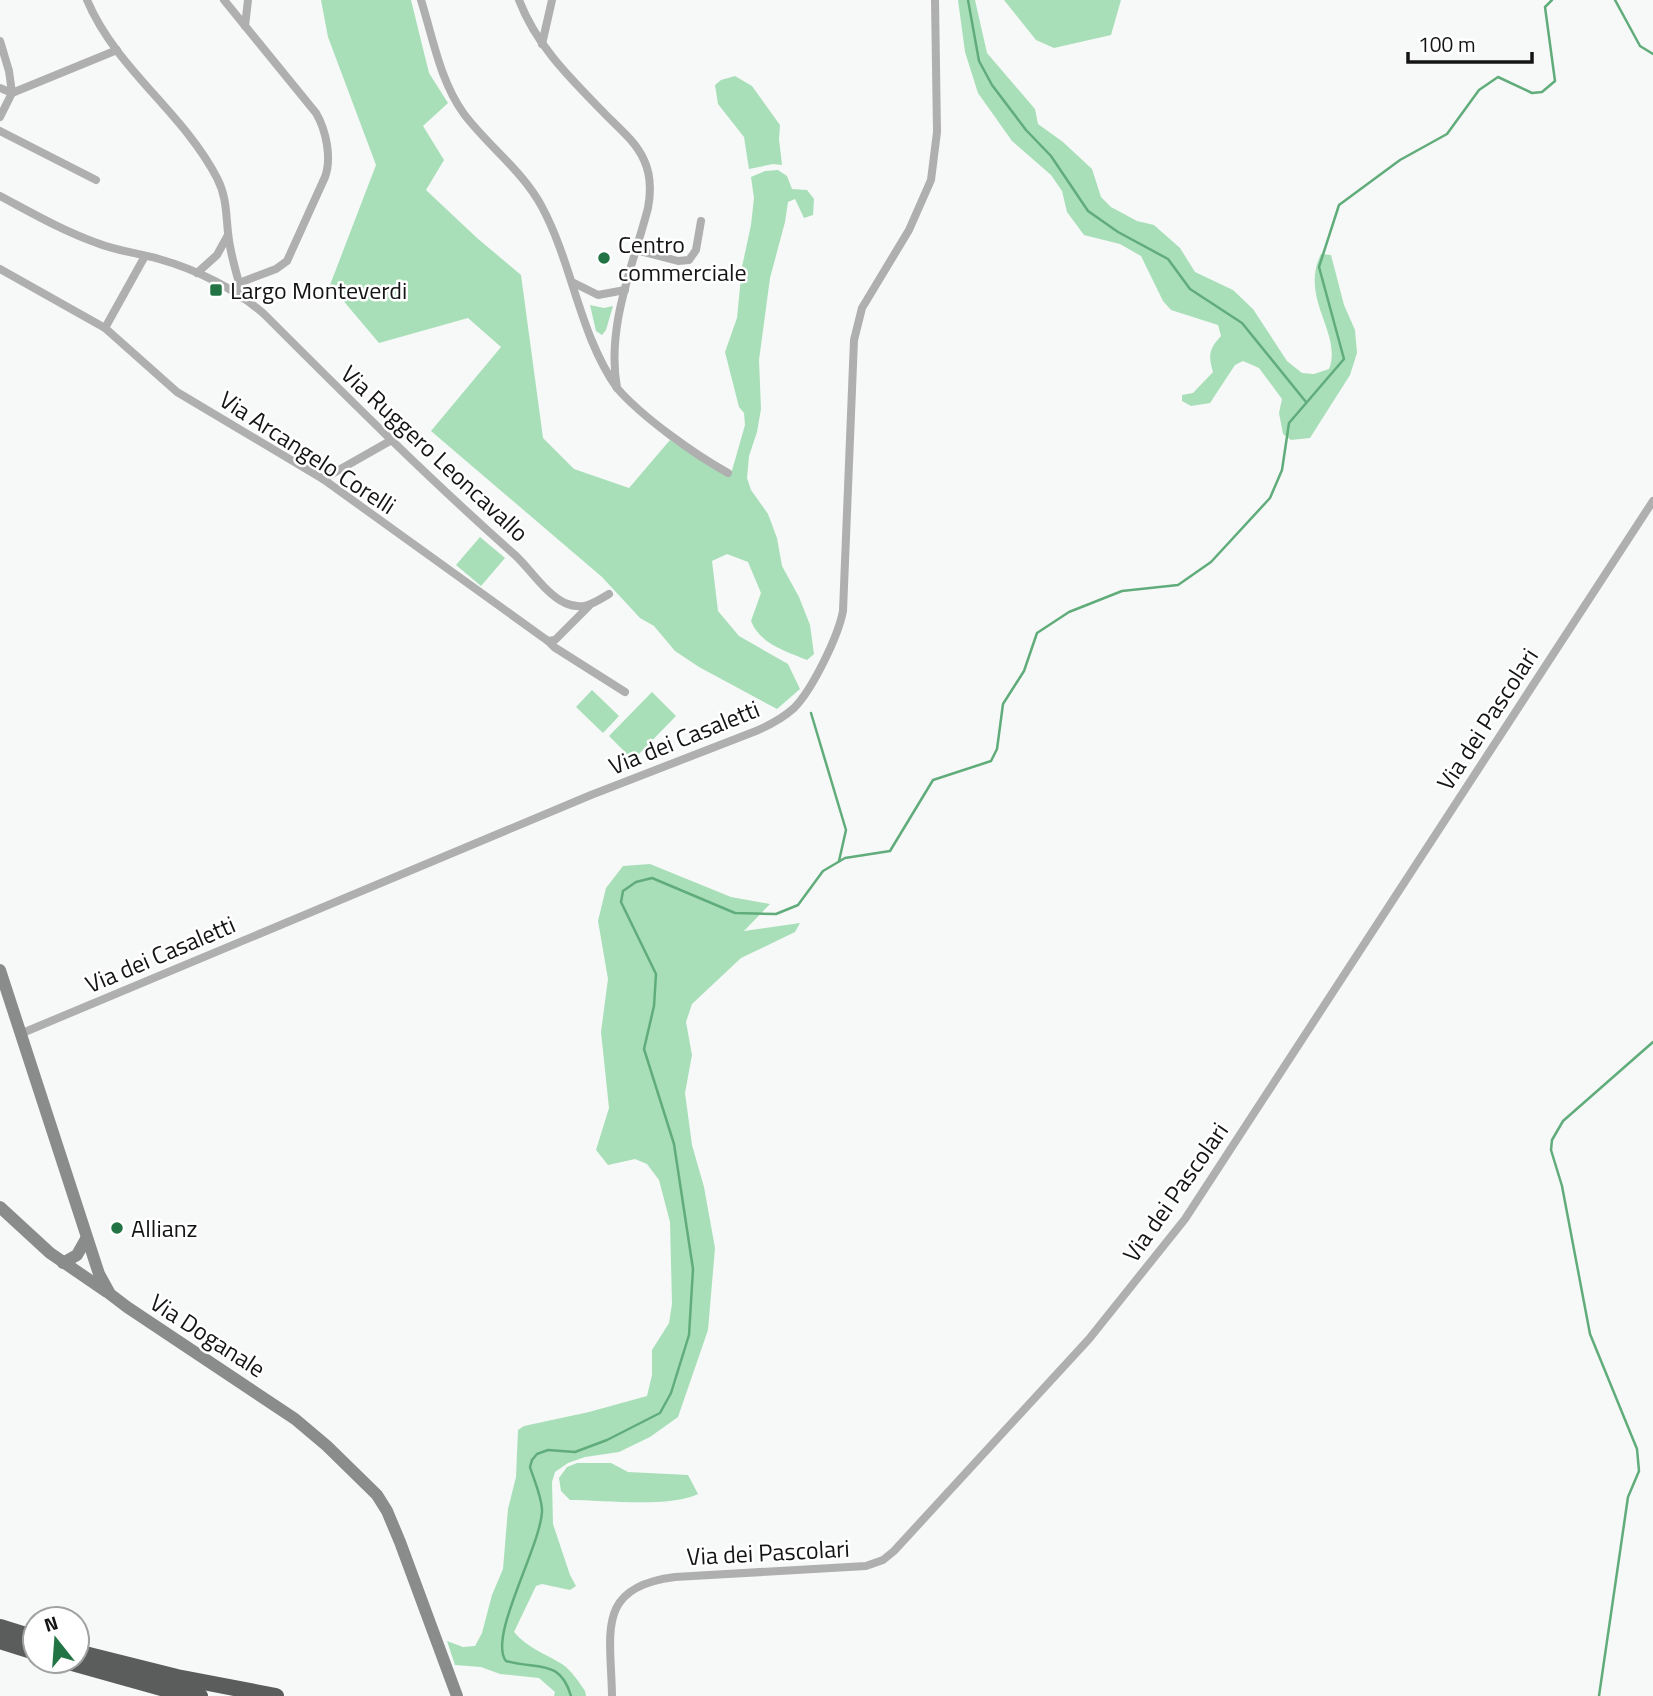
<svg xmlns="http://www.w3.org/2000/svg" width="1653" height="1696" font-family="'Titillium Web',sans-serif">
<rect width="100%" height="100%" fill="#f6f9f7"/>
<g fill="#a8dfb9">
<path d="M321,0H411L429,73L448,103L423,126L444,160L426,190L477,238L521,275L543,438L574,469L629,488L670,440L712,468L731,474L745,425L744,413L739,407L725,352L737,318L742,267L751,225L754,198L751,177L765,171L778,170L787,176L792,189L807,190L814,199L813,215L804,218L795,199L788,202L785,222L770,278L759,360L761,409L757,432L749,456L747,478L751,490L768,514L777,538L782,566L799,597L810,625L814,654L807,660C786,651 760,644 751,621L761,593L748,562L727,554L712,561L718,611L739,636L788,664L800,689L777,709L699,667L675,651L654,626L640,618L602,577L431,431L501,347L468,318L379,343L330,285L376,165L328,37Z"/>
<path d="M958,0H975L987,53L1035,109L1038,124L1063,142L1092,169L1101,197L1111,207L1137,221L1154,225L1180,248L1195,272L1233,290L1253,309L1287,361L1302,373L1314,374L1329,369C1343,333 1299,299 1321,254L1331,255L1344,305L1355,330L1357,353L1350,375L1310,438L1291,440L1283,434L1279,413L1282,399L1259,368L1243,361L1235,365L1210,403L1191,406L1182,401V395L1193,393L1213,372C1208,355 1209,349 1221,336L1218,325L1171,310L1163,301L1141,256L1120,244L1084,235L1067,212L1062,191L1051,175L1012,141L978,93L965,52Z"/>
<polygon points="1004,0 1121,0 1111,35 1054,48 1036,40"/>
<polygon points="735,76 752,86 780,125 779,139 782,165 773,164 749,169 744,137 718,104 715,85 721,80"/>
<polygon points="590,305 604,308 613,306 606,330 602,335 596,331"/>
<polygon points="480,537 505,558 481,586 456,565"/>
<polygon points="592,690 619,716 603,733 576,707"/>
<polygon points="652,692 676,716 633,760 609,736"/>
<path d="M650,864L731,897L770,904L744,931L800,923L795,932L741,958L692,1004L686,1022L692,1055L685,1093L692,1145L704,1187L715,1248L708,1330L678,1417L650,1437L619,1452L585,1457L568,1463L555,1472L552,1482L553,1524L570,1575L576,1586L570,1590L542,1584L536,1586L514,1632C527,1648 546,1654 562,1664C571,1670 579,1682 585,1691L586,1696H554L555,1692L539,1678L500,1674L481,1667L455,1665L447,1641L463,1647L475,1646L482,1633L492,1595L503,1569L508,1509L516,1477L518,1430L524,1426L589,1412L647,1396L652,1375V1350L669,1323L672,1304L670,1222L659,1180L647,1164L635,1159L608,1165L596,1150L609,1108L601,1032L608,979L598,921L606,888L623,866Z"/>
<path d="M577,1463H611L628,1472L688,1475L698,1494C670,1508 603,1500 570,1500L561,1491L559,1478L567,1467Z"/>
</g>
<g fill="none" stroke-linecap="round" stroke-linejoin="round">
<g stroke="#61ac7b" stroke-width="2.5">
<polyline points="968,0 979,61 992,85 1026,130 1051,156 1088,211 1118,232 1168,259 1190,289 1242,323 1306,402"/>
<polyline points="1615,0 1640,46 1653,54"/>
<polyline points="811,713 846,830 839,861"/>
<path d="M571,1696C560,1658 537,1670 506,1661C487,1637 543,1543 542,1509C541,1495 534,1480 530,1467L532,1460L537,1454L548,1450L575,1452L607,1440L660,1413L671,1393L689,1335L693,1269L674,1144L644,1049L654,1006L656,974L621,902L623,891L636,882L652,878L735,913L776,914L798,905L823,871L845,858L890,851L933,780L991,761L997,749L1003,704L1024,671L1037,633L1069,612L1122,591L1178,585L1211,562L1270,498L1282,470L1289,423L1344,359L1319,267L1339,205L1400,160L1447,134L1479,90L1498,77L1532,93L1542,92L1555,81L1545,7L1552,0"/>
<polyline points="1599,1696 1628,1497 1639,1471 1637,1449 1590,1334 1562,1186 1551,1150 1552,1140 1563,1121 1653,1042"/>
</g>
<g stroke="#aeafae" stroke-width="8">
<path d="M87,0C116,69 183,112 217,178C229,201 225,222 230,246C233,264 239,281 243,298"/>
<path d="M224,0L316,113C326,130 332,158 325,177L287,261L276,269L239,283"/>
<path d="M421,0C433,38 440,81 464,114C488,146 523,171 542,207C573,265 579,334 617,388C606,326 633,266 648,208C651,192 651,175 644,160C636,142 620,129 606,115C572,80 537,47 519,0"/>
<polyline points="245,26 248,0"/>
<polyline points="0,41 9,71 12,93"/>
<polyline points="542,44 552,0"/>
<polyline points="0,88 12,93"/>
<polyline points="0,117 12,93 117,50"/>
<polyline points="0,131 96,180"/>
<path d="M0,196C32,213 63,231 97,243C117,251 138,253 159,259C195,269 236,289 264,314C346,396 428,478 515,555C531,570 546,594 565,603C583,611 594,603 609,594"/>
<polyline points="636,250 678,261 689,260 696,250 701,221"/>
<polyline points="0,269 105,328 177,392 323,479 548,641 555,640 589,606"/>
<polyline points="197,273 217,255 228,235"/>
<polyline points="572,282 598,295 625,290"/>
<polyline points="105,328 145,256"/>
<path d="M617,388C642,417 694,454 728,473"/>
<polyline points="323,479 390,441"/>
<polyline points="548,641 554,647 625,692"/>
<path d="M20,1034L591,795L756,731C770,725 783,718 794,708C812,690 838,637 843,611L854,340L862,308L909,230L931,180L937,132L935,0"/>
<path d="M612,1696C611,1633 595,1587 675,1577L866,1566L883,1560L894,1551L1089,1339L1185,1219L1653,501"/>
</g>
<g stroke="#8a8c8b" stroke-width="12">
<polyline points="0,970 99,1274 110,1294 127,1307 295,1419 327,1446 377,1495 387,1511 400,1542 457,1696"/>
<polyline points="0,1207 50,1253 107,1292"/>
<polyline points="63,1263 77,1255 86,1239"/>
</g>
<g stroke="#5b5d5c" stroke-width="16">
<polyline points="0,1627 35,1638"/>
<polyline points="0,1641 35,1652"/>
<polyline points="77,1652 177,1677 276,1696"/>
<polyline points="65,1661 172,1691 200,1696"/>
</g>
</g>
<g fill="#237445" stroke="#fff" stroke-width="2.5">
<circle cx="604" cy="258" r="7"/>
<rect x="209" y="283" width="14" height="14" rx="3.5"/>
<circle cx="117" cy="1228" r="7"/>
</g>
<g text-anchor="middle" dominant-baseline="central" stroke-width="5" stroke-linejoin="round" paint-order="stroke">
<g font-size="24" fill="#141414" stroke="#fff" text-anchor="start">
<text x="618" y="244">Centro<tspan x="618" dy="28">commerciale</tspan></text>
<text x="230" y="290">Largo Monteverdi</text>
<text x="131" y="1228">Allianz</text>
</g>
<g font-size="24" fill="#141414" stroke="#fff">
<text transform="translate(308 452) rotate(33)">Via Arcangelo Corelli</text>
<text transform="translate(435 453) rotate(43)">Via Ruggero Leoncavallo</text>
<text transform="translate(1487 719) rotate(-57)">Via dei Pascolari</text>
<text transform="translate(684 737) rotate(-22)">Via dei Casaletti</text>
<text transform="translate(160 954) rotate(-23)">Via dei Casaletti</text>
<text transform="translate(1175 1192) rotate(-55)">Via dei Pascolari</text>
<text transform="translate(208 1335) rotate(33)">Via Doganale</text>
<text transform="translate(768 1552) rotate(-3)">Via dei Pascolari</text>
</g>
</g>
<g transform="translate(56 1640) rotate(343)"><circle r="33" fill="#ffffff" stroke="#a1a1a1" stroke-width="2"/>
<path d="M0-5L12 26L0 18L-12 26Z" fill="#237445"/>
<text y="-10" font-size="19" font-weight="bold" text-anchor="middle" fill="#141414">N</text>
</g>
<path d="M1408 52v10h124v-10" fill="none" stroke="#141414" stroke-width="3.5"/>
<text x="1418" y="52" font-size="21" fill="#141414" stroke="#ffffff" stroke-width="5" paint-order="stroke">100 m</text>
</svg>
